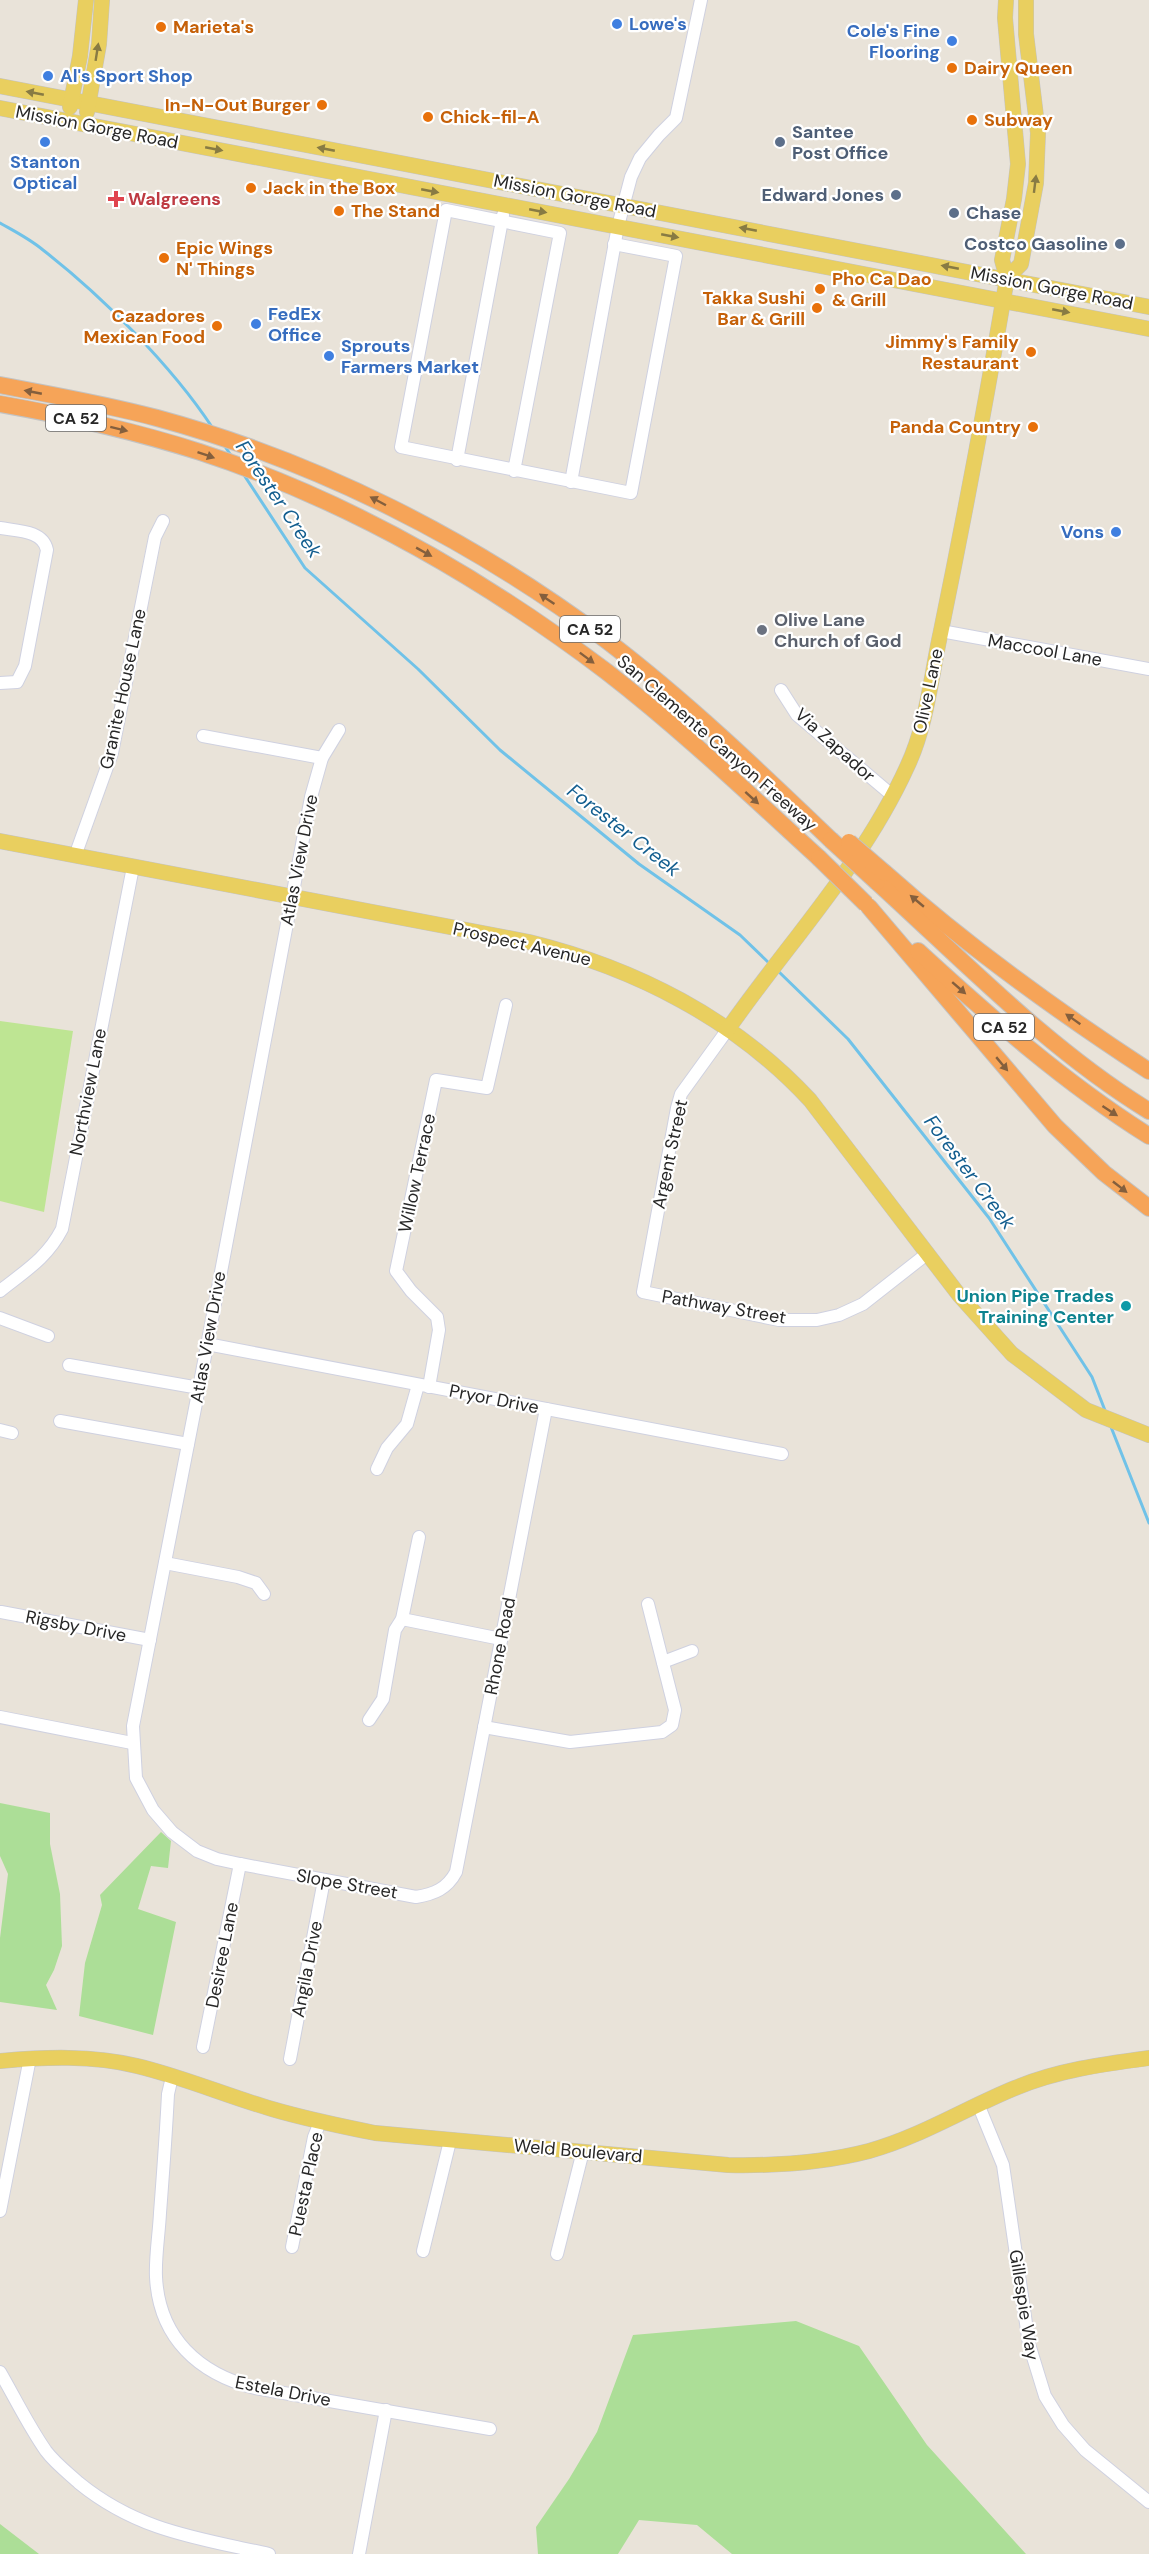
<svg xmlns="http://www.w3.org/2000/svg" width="1149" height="2554" font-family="'DM Sans',sans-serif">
<rect width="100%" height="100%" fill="#e9e3d9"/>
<g fill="#acde97">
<polygon points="0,1803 50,1813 50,1844 60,1894 62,1946 54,1970 46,1985 57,2010 0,2002 0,1938 8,1874 0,1856"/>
<polygon points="161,1832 171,1841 168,1868 151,1866 138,1909 176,1922 153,2035 79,2016 85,1963 102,1905 100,1895"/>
<polygon points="796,2321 859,2346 927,2445 1026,2554 732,2554 697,2525 639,2520 618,2554 538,2554 536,2527 569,2479 597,2432 633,2335"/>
<polygon points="0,2524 39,2554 0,2554"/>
</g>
<polygon fill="#bee593" points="0,1021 73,1031 44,1212 0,1201"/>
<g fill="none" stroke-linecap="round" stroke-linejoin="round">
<g stroke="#70c2e8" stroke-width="3">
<path d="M0,223C14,231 30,239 43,250C102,296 171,365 212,427"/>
<polyline points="224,445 232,457"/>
<polyline points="244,475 305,568 418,669 500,750 639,864 740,935 770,964"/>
<polyline points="777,970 848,1039 989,1218 1092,1377 1106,1413"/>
<polyline points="1111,1427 1149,1523"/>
</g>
<g stroke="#cfd1e0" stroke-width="14">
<g id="minor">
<polyline points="457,460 503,215"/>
<polyline points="514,471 560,233 446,210 401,447 631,493 676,256 614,244"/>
<polyline points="571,482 618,226 631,177 640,158 659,135 676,118 701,0"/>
<path d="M0,528C16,531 43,530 47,550L25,666L17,682L0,683"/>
<polyline points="941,631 1149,669"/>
<polyline points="781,690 797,715 893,796"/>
<path d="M339,730L322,758L311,797L199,1388L133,1726L136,1778L153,1810L172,1832L197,1851L217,1859L240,1864L416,1897C434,1894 447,1889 456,1872L546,1409"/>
<polyline points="203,736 322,758"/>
<polyline points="75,856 112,753 155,537 163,521"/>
<polyline points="728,1029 681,1094 677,1108 643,1292 779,1320 817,1320 839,1315 863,1304 928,1253"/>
<path d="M0,1291C25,1271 47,1258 62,1229L133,867"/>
<polyline points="0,1318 48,1336"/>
<polyline points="207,1344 782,1454"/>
<polyline points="69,1365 199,1388"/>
<polyline points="429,1387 439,1330 437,1317 411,1291 396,1271 436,1080 487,1088 506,1005"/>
<polyline points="60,1421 188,1444"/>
<polyline points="0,1430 12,1433"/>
<polyline points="377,1469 387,1448 407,1424 418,1385"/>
<polyline points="165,1563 238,1577 256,1583 264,1594"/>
<polyline points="1,1612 150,1640"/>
<polyline points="402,1619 501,1639"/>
<polyline points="663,1662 692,1651"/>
<polyline points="0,1717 132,1743"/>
<polyline points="369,1720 383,1699 395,1630 402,1619 419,1537"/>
<polyline points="484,1727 570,1742 662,1732 672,1725 675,1710 648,1604"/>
<polyline points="203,2047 240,1864"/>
<polyline points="290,2059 324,1880"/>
<path d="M172,2077L168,2094C166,2134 163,2174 160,2213C159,2234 155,2257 156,2277C159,2338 199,2374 255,2388L490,2429"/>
<polyline points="978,2104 1003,2165 1029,2344 1045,2396 1063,2425 1085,2450 1149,2502"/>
<polyline points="0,2211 30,2058"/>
<polyline points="292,2247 314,2137 320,2122"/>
<polyline points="423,2251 450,2141"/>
<polyline points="557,2254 583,2151"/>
<path d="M0,2372C15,2398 29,2427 46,2451C55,2463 68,2473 79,2483C138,2531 197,2538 269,2554"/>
<polyline points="359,2554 386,2410"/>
</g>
</g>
<g stroke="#c3c3c3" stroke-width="16">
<g id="major">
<polyline points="0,86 1149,307"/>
<polyline points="70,107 80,56 86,0"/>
<polyline points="0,108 1149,329"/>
<polyline points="87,112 99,44 102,0"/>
<polyline points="1007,278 1021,264 1036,183 1038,133 1026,34 1026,0"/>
<path d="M0,841L529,942C635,968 735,1019 810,1100L959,1295L1012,1354L1086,1410L1149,1435"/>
<path d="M728,1029C788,943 863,864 907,767C927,725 931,676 941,631C965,514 987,396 1007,278L1002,260L1014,199L1018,164L1005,18L1006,0"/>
<path d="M0,2061C44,2057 93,2055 137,2066C183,2077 227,2096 272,2109C306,2119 340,2126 375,2133L728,2165C775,2166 823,2163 869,2151C920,2137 966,2108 1015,2088C1058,2070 1104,2064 1149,2058"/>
</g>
</g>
<g stroke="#c3c3c3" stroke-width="18">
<g id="highway">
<path d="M0,385C52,395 105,404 157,418C319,462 472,540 606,640C686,701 759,771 831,840"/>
<path d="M0,404C68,416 134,431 200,452C347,500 484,579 607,672C682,730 750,795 819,858"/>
<path d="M885,873C967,946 1057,1011 1149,1071"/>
<path d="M877,882C964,961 1048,1049 1149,1111"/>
<polyline points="869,907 1055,1126 1104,1173 1149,1208"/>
<path d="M918,951C991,1018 1065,1083 1149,1136"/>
</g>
</g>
<use href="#minor" stroke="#fff" stroke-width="12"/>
<use href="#major" stroke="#e9cf5f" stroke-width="15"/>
<use href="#highway" stroke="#f6a458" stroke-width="16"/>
<g stroke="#c3c3c3" stroke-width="18" stroke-linecap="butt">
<g id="highway-bridge">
<polyline points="831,840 877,882"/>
<polyline points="849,842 885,873"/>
<polyline points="819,858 866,904"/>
</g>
</g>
<use href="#highway-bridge" stroke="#f6a458" stroke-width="16"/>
</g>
<defs><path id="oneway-solid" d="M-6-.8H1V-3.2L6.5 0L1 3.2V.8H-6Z" transform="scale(1.5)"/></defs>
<g fill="#887b43">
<use href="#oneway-solid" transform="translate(97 52) rotate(-81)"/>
<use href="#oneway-solid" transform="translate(35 93) rotate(-169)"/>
<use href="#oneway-solid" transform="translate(214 149) rotate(11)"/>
<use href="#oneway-solid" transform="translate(326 149) rotate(-169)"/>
<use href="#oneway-solid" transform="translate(1035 184) rotate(-83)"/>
<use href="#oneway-solid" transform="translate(430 191) rotate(11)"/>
<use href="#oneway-solid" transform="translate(538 211) rotate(11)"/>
<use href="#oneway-solid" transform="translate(748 229) rotate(-169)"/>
<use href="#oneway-solid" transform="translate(670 236) rotate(11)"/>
<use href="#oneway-solid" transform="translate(950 267) rotate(-169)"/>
<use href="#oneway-solid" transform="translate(1061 311) rotate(11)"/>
</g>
<g fill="#845f3d">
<use href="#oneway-solid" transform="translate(33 392) rotate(-169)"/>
<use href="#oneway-solid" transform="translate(119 429) rotate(14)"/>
<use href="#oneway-solid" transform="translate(206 455) rotate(19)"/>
<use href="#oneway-solid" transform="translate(378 501) rotate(-152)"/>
<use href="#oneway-solid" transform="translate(424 552) rotate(29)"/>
<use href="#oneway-solid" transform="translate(547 599) rotate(-146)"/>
<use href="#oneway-solid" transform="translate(587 658) rotate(37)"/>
<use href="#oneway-solid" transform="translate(752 798) rotate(42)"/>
<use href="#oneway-solid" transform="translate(917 901) rotate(-140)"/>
<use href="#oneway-solid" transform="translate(959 988) rotate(41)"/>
<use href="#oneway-solid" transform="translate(1073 1019) rotate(-145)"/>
<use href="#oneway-solid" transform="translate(1002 1064) rotate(50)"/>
<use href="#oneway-solid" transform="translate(1110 1111) rotate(33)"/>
<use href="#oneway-solid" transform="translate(1120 1187) rotate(38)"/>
</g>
<g fill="#3f7fe0" stroke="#fff" stroke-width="2">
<circle cx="617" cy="24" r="6"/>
<circle cx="952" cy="41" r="6"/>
<circle cx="48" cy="76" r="6"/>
<circle cx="45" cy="142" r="6"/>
<circle cx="256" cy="324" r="6"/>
<circle cx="329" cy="356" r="6"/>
<circle cx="1116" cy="532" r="6"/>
</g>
<g fill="#e8710a" stroke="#fff" stroke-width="2">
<circle cx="161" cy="27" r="6"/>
<circle cx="952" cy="68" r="6"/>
<circle cx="322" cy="105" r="6"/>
<circle cx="428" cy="117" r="6"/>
<circle cx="972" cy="120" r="6"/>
<circle cx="251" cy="188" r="6"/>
<circle cx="339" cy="211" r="6"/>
<circle cx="164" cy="258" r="6"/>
<circle cx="820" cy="289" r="6"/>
<circle cx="817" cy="308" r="6"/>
<circle cx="217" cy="326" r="6"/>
<circle cx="1031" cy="352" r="6"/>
<circle cx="1033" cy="427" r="6"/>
</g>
<g fill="#5c6f8a" stroke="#fff" stroke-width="2">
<circle cx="780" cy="142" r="6"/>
<circle cx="896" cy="195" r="6"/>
<circle cx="954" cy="213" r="6"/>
<circle cx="1120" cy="244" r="6"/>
</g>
<path fill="#e0444e" stroke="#fff" stroke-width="2" d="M113 190h6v6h6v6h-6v6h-6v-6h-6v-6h6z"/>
<circle fill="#6b7280" stroke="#fff" stroke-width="2" cx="762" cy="630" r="6"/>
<circle fill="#0f9aa8" stroke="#fff" stroke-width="2" cx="1126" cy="1306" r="6"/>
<g text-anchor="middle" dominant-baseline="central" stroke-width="4.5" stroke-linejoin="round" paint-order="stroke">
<g fill="#fff" stroke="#686868" stroke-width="1.5">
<rect x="46" y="405" width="60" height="26" rx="4.5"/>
<rect x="560" y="616" width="60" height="26" rx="4.5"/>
<rect x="974" y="1014" width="60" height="26" rx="4.5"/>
</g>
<g font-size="16" font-weight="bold" fill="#272727">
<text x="76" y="418">CA 52</text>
<text x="590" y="629">CA 52</text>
<text x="1004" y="1027">CA 52</text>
</g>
<g font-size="18" font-weight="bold" fill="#366cbe" stroke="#fff" text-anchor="start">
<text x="629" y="24">Lowe's</text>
<text x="940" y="31" text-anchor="end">Cole's Fine<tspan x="940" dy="21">Flooring</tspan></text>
<text x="60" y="76">Al's Sport Shop</text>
<text x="45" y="162" text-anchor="middle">Stanton<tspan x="45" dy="21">Optical</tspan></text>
<text x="268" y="314">FedEx<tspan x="268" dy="21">Office</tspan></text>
<text x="341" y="346">Sprouts<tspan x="341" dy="21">Farmers Market</tspan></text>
<text x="1104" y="532" text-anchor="end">Vons</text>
</g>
<g font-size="18" font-weight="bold" fill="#c56008" stroke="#fff" text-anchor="start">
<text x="173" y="27">Marieta's</text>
<text x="964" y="68">Dairy Queen</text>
<text x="310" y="105" text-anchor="end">In-N-Out Burger</text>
<text x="440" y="117">Chick-fil-A</text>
<text x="984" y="120">Subway</text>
<text x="263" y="188">Jack in the Box</text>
<text x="351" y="211">The Stand</text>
<text x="176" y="248">Epic Wings<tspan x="176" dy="21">N' Things</tspan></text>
<text x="832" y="279">Pho Ca Dao<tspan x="832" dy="21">&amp; Grill</tspan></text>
<text x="805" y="298" text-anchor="end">Takka Sushi<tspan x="805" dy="21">Bar &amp; Grill</tspan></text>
<text x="205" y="316" text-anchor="end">Cazadores<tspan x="205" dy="21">Mexican Food</tspan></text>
<text x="1019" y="342" text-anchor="end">Jimmy's Family<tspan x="1019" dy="21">Restaurant</tspan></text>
<text x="1021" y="427" text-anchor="end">Panda Country</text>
</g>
<g font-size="18" fill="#272727" stroke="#fff">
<text transform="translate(97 127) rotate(11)">Mission Gorge Road</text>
<text transform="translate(575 196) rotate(11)">Mission Gorge Road</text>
<text transform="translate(1052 288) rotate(11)">Mission Gorge Road</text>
<text transform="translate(1045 650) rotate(10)">Maccool Lane</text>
<text transform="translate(123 689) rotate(-78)">Granite House Lane</text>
<text transform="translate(928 691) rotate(-78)">Olive Lane</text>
<text transform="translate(717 743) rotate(41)">San Clemente Canyon Freeway</text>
<text transform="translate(835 745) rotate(42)">Via Zapador</text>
<text transform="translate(299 860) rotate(-79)">Atlas View Drive</text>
<text transform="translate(522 944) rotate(13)">Prospect Avenue</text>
<text transform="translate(88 1092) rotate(-79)">Northview Lane</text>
<text transform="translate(670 1154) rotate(-78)">Argent Street</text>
<text transform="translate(417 1173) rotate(-78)">Willow Terrace</text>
<text transform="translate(724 1307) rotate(10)">Pathway Street</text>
<text transform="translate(208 1337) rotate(-80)">Atlas View Drive</text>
<text transform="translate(494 1399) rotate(11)">Pryor Drive</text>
<text transform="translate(76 1626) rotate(11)">Rigsby Drive</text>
<text transform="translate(500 1646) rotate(-79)">Rhone Road</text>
<text transform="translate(347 1884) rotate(10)">Slope Street</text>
<text transform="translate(222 1955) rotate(-79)">Desiree Lane</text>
<text transform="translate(307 1969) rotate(-79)">Angila Drive</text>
<text transform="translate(578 2151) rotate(5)">Weld Boulevard</text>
<text transform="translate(306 2184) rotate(-78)">Puesta Place</text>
<text transform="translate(1024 2305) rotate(81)">Gillespie Way</text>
<text transform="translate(283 2391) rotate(11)">Estela Drive</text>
</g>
<g font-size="18" font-weight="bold" fill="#4e5e75" stroke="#fff" text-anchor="start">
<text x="792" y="132">Santee<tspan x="792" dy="21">Post Office</tspan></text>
<text x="884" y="195" text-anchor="end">Edward Jones</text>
<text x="966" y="213">Chase</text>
<text x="1108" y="244" text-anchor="end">Costco Gasoline</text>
</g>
<g font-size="18" font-weight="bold" fill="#be3a42" stroke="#fff" text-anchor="start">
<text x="128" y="199">Walgreens</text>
</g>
<g font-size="18" font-weight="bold" fill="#5b616d" stroke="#fff" text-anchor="start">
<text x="774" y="620">Olive Lane<tspan x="774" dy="21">Church of God</tspan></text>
</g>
<g font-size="18" font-weight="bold" fill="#0d838f" stroke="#fff" text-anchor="end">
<text x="1114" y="1296">Union Pipe Trades<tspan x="1114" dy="21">Training Center</tspan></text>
</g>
<g font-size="20" font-style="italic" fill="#135e8f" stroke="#fff">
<text transform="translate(279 499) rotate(56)">Forester Creek</text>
<text transform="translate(624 830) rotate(38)">Forester Creek</text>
<text transform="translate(970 1172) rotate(53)">Forester Creek</text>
</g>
</g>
</svg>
